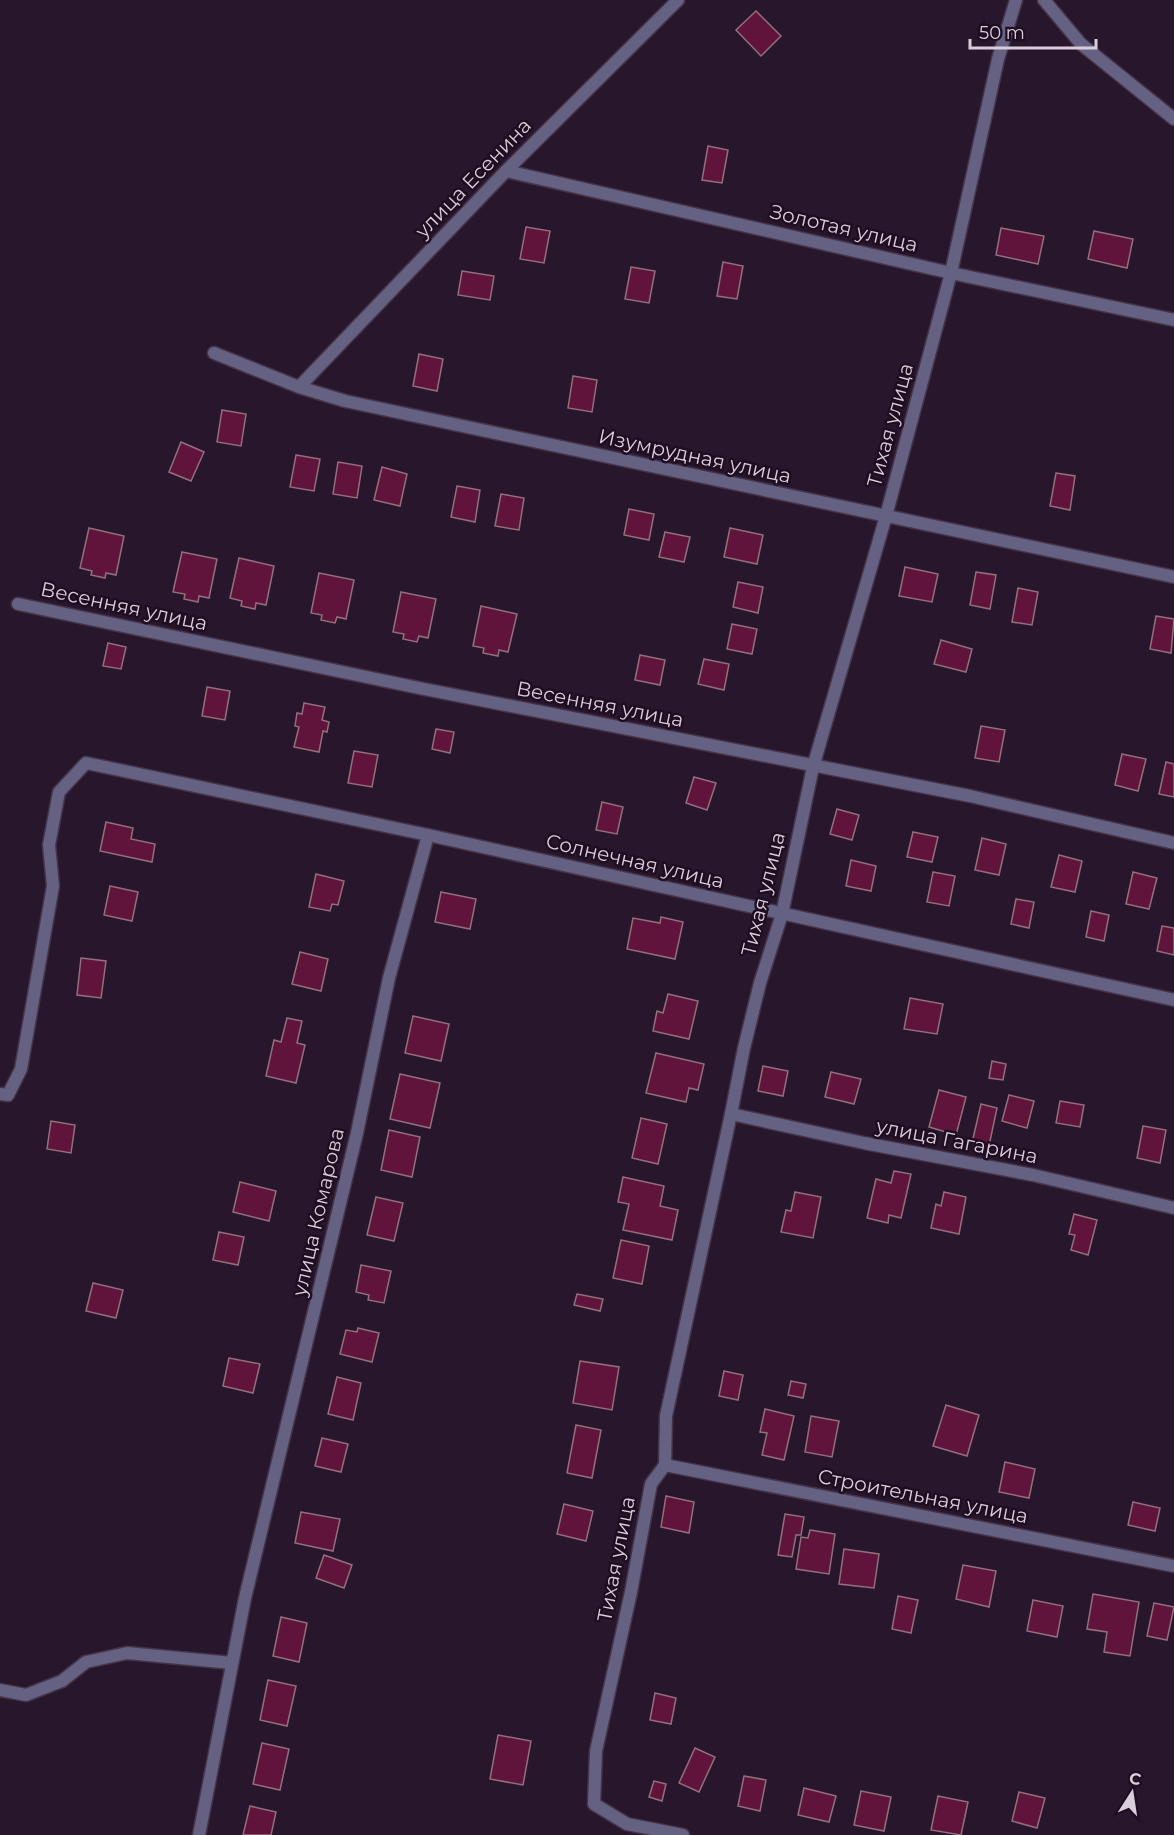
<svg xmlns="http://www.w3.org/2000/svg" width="1174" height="1835" font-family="Montserrat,sans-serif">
<rect width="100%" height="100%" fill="#28172c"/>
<g fill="#60143c" stroke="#916f7d" stroke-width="1.5">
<polygon points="756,11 781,36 761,56 736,30"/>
<polygon points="708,146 728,150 722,183 702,180"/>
<polygon points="526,227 550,231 544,263 520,259"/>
<polygon points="1001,228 1044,236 1038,264 996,255"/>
<polygon points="1094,231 1133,239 1127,268 1088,259"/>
<polygon points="723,262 743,266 737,299 717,296"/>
<polygon points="631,267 655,271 649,303 625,299"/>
<polygon points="462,271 494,276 490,300 458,295"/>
<polygon points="419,354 443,359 437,391 413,386"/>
<polygon points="573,376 597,380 592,412 568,408"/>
<polygon points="222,410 246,414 241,446 217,442"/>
<polygon points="181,442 204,452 191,481 169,472"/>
<polygon points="296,455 320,459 314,491 290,487"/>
<polygon points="338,462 362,466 357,498 333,494"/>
<polygon points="382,467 407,474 400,506 374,500"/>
<polygon points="1056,473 1075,476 1070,510 1050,506"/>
<polygon points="457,486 480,490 475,522 451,517"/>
<polygon points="501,494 524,498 519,530 495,526"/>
<polygon points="629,509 654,514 649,540 624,535"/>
<polygon points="89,528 124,536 116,575 106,573 105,578 91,575 92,571 80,568"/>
<polygon points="730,528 763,535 757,564 724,557"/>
<polygon points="665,532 690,537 684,562 659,557"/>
<polygon points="182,552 217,559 209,598 199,596 198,602 184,599 185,594 173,592"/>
<polygon points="239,558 274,566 266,605 256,603 255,609 241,606 242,601 230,598"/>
<polygon points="905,567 938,574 932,602 899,596"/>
<polygon points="976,572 996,575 990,609 970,605"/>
<polygon points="319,573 354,580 346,619 337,617 335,623 321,620 322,615 311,613"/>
<polygon points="738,582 763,587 758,613 733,607"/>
<polygon points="1018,588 1038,592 1032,625 1012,622"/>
<polygon points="401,592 436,599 428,638 419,636 417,642 403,639 404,634 393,632"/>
<polygon points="481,606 517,614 508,652 499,650 498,656 483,653 484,648 473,646"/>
<polygon points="1156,616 1174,619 1171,653 1150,649"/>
<polygon points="732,624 757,629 752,654 727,649"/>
<polygon points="941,640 972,649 966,672 934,664"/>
<polygon points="108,643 126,647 121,669 103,666"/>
<polygon points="640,655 665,660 660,685 635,680"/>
<polygon points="704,659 729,664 724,690 698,684"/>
<polygon points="207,687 230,691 225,720 202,716"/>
<polygon points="304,703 325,707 322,720 329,722 327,732 323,731 319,752 294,747 299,727 295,726 297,713 302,714"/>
<polygon points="981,726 1005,730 999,762 975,758"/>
<polygon points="436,729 454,732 450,753 432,749"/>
<polygon points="354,751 378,755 372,787 348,783"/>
<polygon points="1122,754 1146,759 1138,791 1115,785"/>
<polygon points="1166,762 1174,764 1174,797 1159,794"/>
<polygon points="694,777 716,783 707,810 686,803"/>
<polygon points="602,802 623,807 617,834 596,830"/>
<polygon points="837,809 859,815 852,840 830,834"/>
<polygon points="106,822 133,828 131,839 155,844 152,862 100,851"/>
<polygon points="913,832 938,837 932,862 907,857"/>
<polygon points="982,838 1006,844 999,875 975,870"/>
<polygon points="1059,855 1082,861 1075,892 1051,887"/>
<polygon points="851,860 876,866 871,891 846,886"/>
<polygon points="933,872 955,876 949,906 927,902"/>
<polygon points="1133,872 1157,878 1149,909 1126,904"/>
<polygon points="316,874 344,881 338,905 332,904 330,911 309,907"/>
<polygon points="110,886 138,892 132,921 104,915"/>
<polygon points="441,892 476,899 470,929 435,922"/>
<polygon points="1016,899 1034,902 1029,928 1011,924"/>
<polygon points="1091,911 1109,915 1104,941 1086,937"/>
<polygon points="661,917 683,922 675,959 627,949 633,918 660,923"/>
<polygon points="1162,926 1174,928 1174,955 1157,951"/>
<polygon points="300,952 328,959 321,991 292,984"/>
<polygon points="81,958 106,961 101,998 77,995"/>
<polygon points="668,994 698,1001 689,1039 653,1031 657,1011 663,1013"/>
<polygon points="910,998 943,1004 937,1034 904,1029"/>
<polygon points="413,1016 449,1024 441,1061 405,1053"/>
<polygon points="287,1018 302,1021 297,1043 305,1045 296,1083 266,1076 274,1040 281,1042"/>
<polygon points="656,1053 704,1064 698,1090 689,1088 686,1102 646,1093"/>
<polygon points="992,1061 1006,1064 1003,1080 989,1078"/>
<polygon points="763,1066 788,1071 783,1096 758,1091"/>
<polygon points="831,1072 861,1079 854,1104 825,1097"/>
<polygon points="400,1074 440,1083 430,1128 390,1119"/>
<polygon points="939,1090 966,1097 956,1135 929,1127"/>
<polygon points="1009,1095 1034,1101 1027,1128 1002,1121"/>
<polygon points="1060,1101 1084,1105 1080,1127 1056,1123"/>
<polygon points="981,1104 997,1108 989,1146 972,1143"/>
<polygon points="641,1118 667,1124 658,1164 632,1158"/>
<polygon points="51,1121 75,1125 71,1153 47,1149"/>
<polygon points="1143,1126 1166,1130 1160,1163 1137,1158"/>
<polygon points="389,1130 420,1137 412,1177 381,1170"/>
<polygon points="894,1171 911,1174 901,1218 889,1215 888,1223 867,1218 876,1179 891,1183"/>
<polygon points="623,1177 664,1186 660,1206 678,1210 672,1240 623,1230 629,1204 618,1202"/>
<polygon points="240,1182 276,1191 269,1221 233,1212"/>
<polygon points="795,1192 821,1197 813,1238 781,1232 786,1210 791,1211"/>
<polygon points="944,1192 966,1197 959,1234 931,1228 936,1204 941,1206"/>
<polygon points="376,1197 403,1203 394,1241 367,1235"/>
<polygon points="1074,1214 1097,1220 1088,1255 1071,1250 1075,1235 1069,1234"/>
<polygon points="219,1232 244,1237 238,1265 213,1260"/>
<polygon points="621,1240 649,1246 642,1284 613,1278"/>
<polygon points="361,1265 391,1271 384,1303 368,1300 369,1295 356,1292"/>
<polygon points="93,1283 123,1290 116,1318 86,1311"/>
<polygon points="577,1294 603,1299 600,1311 574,1305"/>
<polygon points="358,1328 379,1333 372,1362 340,1354 346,1330 357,1332"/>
<polygon points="229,1358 260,1364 253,1393 223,1386"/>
<polygon points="580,1361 619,1367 612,1410 573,1403"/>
<polygon points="724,1371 743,1375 738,1400 719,1396"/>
<polygon points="337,1377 361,1383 353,1420 328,1414"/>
<polygon points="791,1381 806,1384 803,1398 788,1395"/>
<polygon points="946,1405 979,1415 967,1456 933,1446"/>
<polygon points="765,1409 794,1416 784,1460 762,1455 767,1433 760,1432"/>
<polygon points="811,1416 839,1421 832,1457 805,1452"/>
<polygon points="576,1425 601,1430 592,1478 567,1473"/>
<polygon points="322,1438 348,1444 341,1472 315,1466"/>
<polygon points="1005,1462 1035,1469 1029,1498 999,1492"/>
<polygon points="666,1496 694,1502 689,1533 661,1527"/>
<polygon points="1133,1502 1160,1508 1155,1531 1128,1525"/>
<polygon points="564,1504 593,1511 586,1541 557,1534"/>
<polygon points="301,1512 340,1519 333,1551 295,1543"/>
<polygon points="785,1514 804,1517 801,1535 796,1535 792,1557 778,1555"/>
<polygon points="810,1530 835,1534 829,1574 796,1569 801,1537 808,1538"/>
<polygon points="844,1549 879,1554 874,1588 839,1584"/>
<polygon points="324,1555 352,1565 344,1588 316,1578"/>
<polygon points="963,1565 996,1571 989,1607 956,1599"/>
<polygon points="1093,1594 1139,1602 1130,1656 1104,1652 1107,1632 1087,1629"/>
<polygon points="898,1596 918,1600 911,1633 892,1629"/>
<polygon points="1033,1600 1063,1606 1057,1637 1027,1631"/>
<polygon points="1154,1603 1174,1607 1167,1640 1147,1636"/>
<polygon points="281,1617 307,1623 299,1662 273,1656"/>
<polygon points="268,1680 296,1686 287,1726 260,1720"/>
<polygon points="655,1693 676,1698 671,1724 650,1720"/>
<polygon points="498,1735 531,1741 523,1785 490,1779"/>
<polygon points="262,1743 289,1749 280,1790 253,1784"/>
<polygon points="695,1748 715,1757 699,1792 679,1783"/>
<polygon points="744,1776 766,1780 760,1811 738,1806"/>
<polygon points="654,1781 666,1784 662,1801 649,1797"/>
<polygon points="804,1788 836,1796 829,1822 798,1815"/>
<polygon points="861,1791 891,1797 884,1831 854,1825"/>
<polygon points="1019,1792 1045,1798 1037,1828 1012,1821"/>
<polygon points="938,1796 968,1802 961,1835 931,1830"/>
<polygon points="250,1806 276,1812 271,1835 243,1835"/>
</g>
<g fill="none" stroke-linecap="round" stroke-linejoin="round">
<g stroke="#443448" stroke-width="15">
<g id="minor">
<polyline points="1044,0 1081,44 1174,119"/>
<polyline points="506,171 951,273 1174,320"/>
<polyline points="214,353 299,387 345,401 1174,577"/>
<polyline points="299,387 506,171 678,0"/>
<polyline points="18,604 419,688 970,796 1174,843"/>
<polyline points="0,1094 8,1095 21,1069 53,886 49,845 59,792 86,763 428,835 1174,1000"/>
<polyline points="731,1114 864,1143 1033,1175 1174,1208"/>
<polyline points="665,1465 1174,1566"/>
<polyline points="0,1690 26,1695 62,1681 86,1662 127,1653 232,1663"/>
<polyline points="199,1835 245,1598 357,1133 389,978 428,835"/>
<polyline points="683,1835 627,1824 594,1804 596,1751 631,1592 651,1484 665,1465 666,1416 731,1114 744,1048 760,983 782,914 813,767 886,516 951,273 998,59 1016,0"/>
</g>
</g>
<use href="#minor" stroke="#646182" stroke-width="12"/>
</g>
<g text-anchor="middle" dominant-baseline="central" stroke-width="5" stroke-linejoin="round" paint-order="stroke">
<g font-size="20" fill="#d9cddb" stroke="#1f0d22">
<text transform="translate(473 178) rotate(-46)">улица Есенина</text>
<text transform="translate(844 228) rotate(13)">Золотая улица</text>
<text transform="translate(890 425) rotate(-75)">Тихая улица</text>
<text transform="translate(695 456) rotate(12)">Изумрудная улица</text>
<text transform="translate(124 606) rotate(12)">Весенняя улица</text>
<text transform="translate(600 704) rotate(11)">Весенняя улица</text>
<text transform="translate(635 861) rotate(13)">Солнечная улица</text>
<text transform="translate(763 894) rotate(-76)">Тихая улица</text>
<text transform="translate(957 1141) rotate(11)">улица Гагарина</text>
<text transform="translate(318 1212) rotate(-77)">улица Комарова</text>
<text transform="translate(923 1496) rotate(11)">Строительная улица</text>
<text transform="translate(616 1559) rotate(-79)">Тихая улица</text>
</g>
</g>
<g transform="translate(1132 1793) rotate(12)" stroke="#1f0d22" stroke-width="4.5" paint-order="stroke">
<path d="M0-4.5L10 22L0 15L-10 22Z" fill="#d9cddb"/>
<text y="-9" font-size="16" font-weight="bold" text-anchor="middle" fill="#d9cddb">С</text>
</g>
<path d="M970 39v9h126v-9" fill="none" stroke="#d9cddb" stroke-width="3"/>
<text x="979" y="39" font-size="18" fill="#d9cddb" stroke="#1f0d22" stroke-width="4.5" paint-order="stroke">50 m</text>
</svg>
